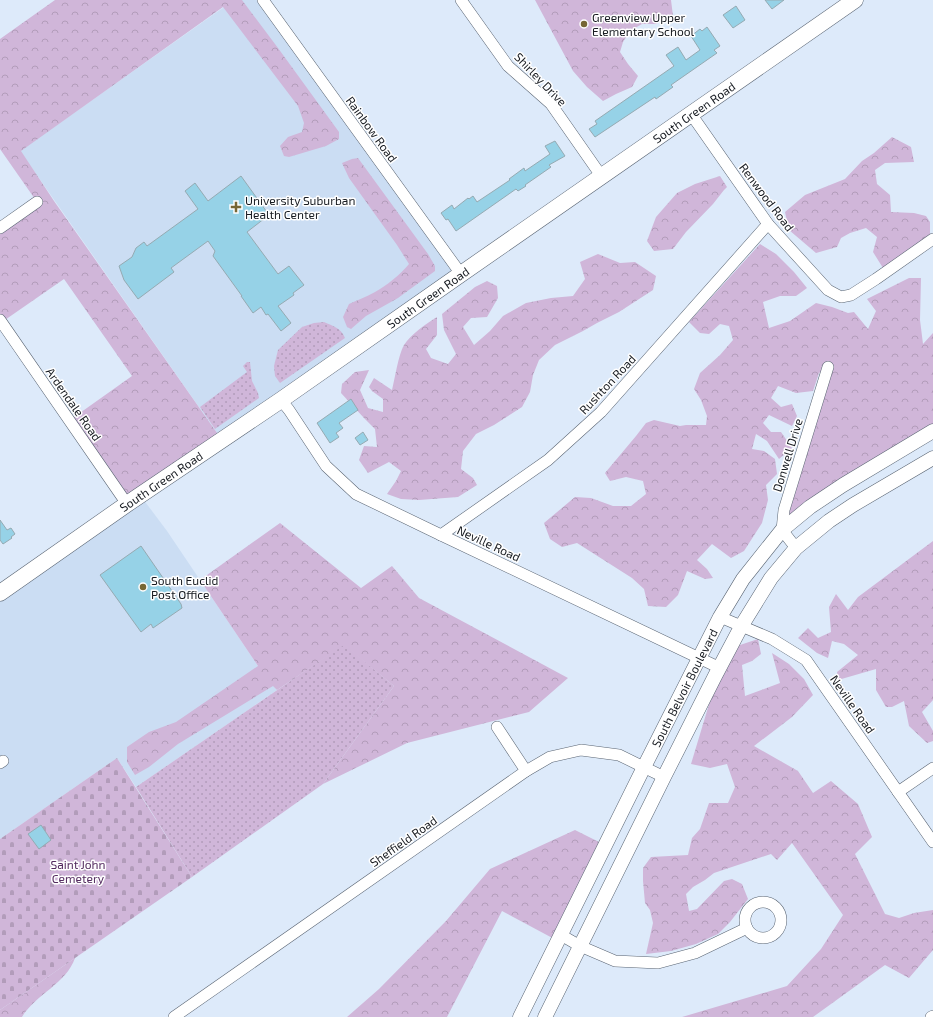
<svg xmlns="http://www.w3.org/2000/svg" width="933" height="1017" font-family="'Exo 2',sans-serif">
<defs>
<pattern id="grass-dots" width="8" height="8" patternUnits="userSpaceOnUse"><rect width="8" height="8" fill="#d0b6d9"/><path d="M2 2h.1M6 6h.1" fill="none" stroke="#b29cba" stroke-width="1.8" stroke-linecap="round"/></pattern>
<pattern id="forest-crowns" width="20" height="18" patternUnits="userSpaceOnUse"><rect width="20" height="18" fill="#d0b6d9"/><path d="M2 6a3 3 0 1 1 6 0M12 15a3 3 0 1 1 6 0" fill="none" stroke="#b29cba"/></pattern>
<pattern id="cemetery-stones" width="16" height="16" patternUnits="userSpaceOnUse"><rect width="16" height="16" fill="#d0b6d9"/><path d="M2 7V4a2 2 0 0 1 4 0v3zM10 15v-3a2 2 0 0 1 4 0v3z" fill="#b29cba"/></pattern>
</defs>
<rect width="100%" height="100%" fill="#ddeafa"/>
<g fill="#cbddf3">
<polygon points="234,0 263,0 461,274 222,440 20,151"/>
<polygon points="140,495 167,531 258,666 277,690 136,787 117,758 0,839 0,593"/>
</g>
<g fill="url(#grass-dots)">
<path d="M324,322C333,326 341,328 345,338L280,383L275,376L274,366L278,350L302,327L314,323Z"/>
<polygon points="247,362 250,362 252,381 258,393 259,398 215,429 200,407 247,372 243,366"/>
<polygon points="344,644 394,686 323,784 192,877 136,787"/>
</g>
<g fill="url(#forest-crowns)">
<polygon points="55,0 242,0 278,48 339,132 339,139 326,146 289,157 284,156 280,146 288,137 302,132 304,123 298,106 223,7 21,151 54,201 222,440 127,504 70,420 132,376 64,279 2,322 0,320 0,228 37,202 0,149 0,39"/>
<polygon points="535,0 671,0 673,16 656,24 642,24 630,31 623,42 620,52 628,64 638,76 632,87 616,94 603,101 587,87 573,71"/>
<polygon points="892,137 911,147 914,162 885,163 875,170 877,184 890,195 891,212 914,213 926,216 930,222 930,235 883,268 873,252 877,237 866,228 850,233 841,238 837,247 816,253 789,230 785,212 805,195 845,179 862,161 874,153"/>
<path d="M358,158L428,254L435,266V271L398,298L366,316L351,329L347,327L343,317L349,304C357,300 366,297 375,292C386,286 401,274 409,264L397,245L349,178L342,163L352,159Z"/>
<polygon points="720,176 727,187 724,190 713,204 686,232 673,249 654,251 647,241 656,217 677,193 695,184"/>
<polygon points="760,244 776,254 794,272 807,288 796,296 780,296 763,302 769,328 790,321 816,303 832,307 848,313 854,312 868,329 876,311 867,299 909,278 921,278 920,320 923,344 933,333 933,431 782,530 828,368 819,373 813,391 796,393 778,386 771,398 781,407 792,404 797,416 792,426 769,415 763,423 771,432 781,432 792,448 779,459 767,441 756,434 752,449 764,451 775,459 777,474 766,485 768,500 762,523 744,551 731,558 712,544 697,560 707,569 713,578 705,579 687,571 678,595 666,607 648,606 644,589 632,578 577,543 562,547 550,539 544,523 575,497 591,498 613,506 631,506 646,494 643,481 626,477 610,481 605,473 636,436 646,423 654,420 680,426 686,425 706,425 707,416 701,400 694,389 700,373 720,355 733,340 729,326 720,324 709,334 700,333 689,322"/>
<path d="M598,254L620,263L635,262L656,276L653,290L619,312L597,323L583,331L555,345L539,360L533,375L530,392L522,407L494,425L476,434L463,451L461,469L473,478L477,485L458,497L419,500L401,499L387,494L396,481L401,471L389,462L368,473L359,460L364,446L377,447L375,429L364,418L341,393L342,384L355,372L369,370L360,390L368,408L383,412V399L372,391L369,387L374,378L392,390C395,378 398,356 404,345C411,334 426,324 437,317V335L426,349L431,358L448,364L456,354L444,330L442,314L475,287L487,281L497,286L498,298L487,317L471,318L463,327L474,345L490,331L503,316L526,303L551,298L573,296L585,279L580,262Z"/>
<polygon points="280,523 361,588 392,566 419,598 568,678 529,712 407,743 323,784 394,686 344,645 277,690 273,686 178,744 149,767 135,775 127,762 127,747 149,732 176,722 258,666 200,580"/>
<polygon points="933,541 933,700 922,712 933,731 933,741 927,743 909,726 904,701 892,707 886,707 876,690 876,669 838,680 837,672 858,655 844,644 832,641 828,658 817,653 798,638 808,628 818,638 831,632 829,607 836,594 848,610 858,597"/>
<polygon points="758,639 761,654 752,661 742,665 745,696 780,683 772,653 789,664 804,679 813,695 792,717 754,746 798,771 813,793 831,781 858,804 872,837 855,854 885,914 899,918 914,913 933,910 933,950 909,978 885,965 813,1017 682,1017 787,986 821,949 843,915 792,843 777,860 771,854 714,873 705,880 693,887 686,894 689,911 697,909 724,881 732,879 742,884 748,899 730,922 718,934 696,944 671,951 646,954 653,923 650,910 645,903 643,881 643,868 651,857 688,855 692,838 700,829 709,803 728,803 735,787 727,764 710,768 691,764 710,701 737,646"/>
<polygon points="575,830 605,845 558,941 502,911 447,1017 347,1017 379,989 446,921 490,869"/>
<path d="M75,958C66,984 36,994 22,1017H0V1010Z"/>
</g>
<polygon fill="url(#cemetery-stones)" points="117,758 192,877 0,1010 0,839"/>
<g fill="#96d2e7" stroke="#95aab2">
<polygon points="765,0 784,0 772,9"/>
<polygon points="736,6 745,20 733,28 723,15"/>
<polygon points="707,27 720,46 714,50 717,53 671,85 673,87 656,99 655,97 595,137 589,129 597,124 595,121 674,66 666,55 678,47 686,60 700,50 691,36 700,29 702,31"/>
<polygon points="555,141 565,156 549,165 551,167 525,185 526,186 518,191 516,189 456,231 448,219 446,220 441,213 452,205 454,209 468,198 469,199 473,196 477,202 510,180 509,179 524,168 525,171 550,154 545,146"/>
<polygon points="241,176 269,215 247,232 278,274 289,266 304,285 293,293 294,295 278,306 291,323 281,331 268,314 266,315 261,307 253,313 241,296 242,296 213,256 215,251 208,241 171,268 174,272 138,299 124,280 119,266 132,257 136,248 144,242 147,246 198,209 185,191 195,183 208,201"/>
<polygon points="351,399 358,410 339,423 343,428 336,433 339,437 330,443 317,423"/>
<polygon points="363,432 368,440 360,445 355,438"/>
<polygon points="0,520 7,530 11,528 15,534 11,537 12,538 3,544 0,540"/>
<polygon points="141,546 181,604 182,608 153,628 151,624 141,632 100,575"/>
<polygon points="41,825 51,840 39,849 28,834"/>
</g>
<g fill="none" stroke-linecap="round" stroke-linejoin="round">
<g stroke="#5a6573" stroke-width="12">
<g id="minor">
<polyline points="263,0 461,274"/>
<polyline points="461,0 508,66 551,104 602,177"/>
<polyline points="691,114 768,224 828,290 841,297 851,295 876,279 933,239"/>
<polyline points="0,228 37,202"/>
<polyline points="0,320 127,504"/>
<polyline points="281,400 289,410 326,466 356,494 441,535 720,668"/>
<polyline points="441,535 548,460 601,412 768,224"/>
<polyline points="796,548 782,530 784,510 828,367"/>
<polyline points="720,617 772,639 806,660 933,842"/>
<polyline points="497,727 526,771"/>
<polyline points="0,763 3,761"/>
<polyline points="898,792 933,768"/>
<circle cx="763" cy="920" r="18"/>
<polyline points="561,935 580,946 615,961 658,963 695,953 747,928"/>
<polyline points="174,1017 526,771 550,757 581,750 619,755 664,777"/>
<polyline points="931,1017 933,1016"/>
</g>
</g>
<g stroke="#5a6573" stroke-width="15">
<g id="tertiary">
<path id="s1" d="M520,1017L644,767L720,617L743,579L782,530L810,507L843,485L933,431"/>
<polyline points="545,1017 664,777 715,676 742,625 771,578 796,548 829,521 853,505 933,458"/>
</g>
</g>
<g stroke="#5a6573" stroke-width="17">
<g id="secondary">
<path id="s2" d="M0,593L127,504L281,400L461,274L855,0"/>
</g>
</g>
<use href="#minor" stroke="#fff" stroke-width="11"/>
<use href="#tertiary" stroke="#fff" stroke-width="14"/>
<use href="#secondary" stroke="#fff" stroke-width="16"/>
</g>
<g fill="#776735" stroke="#fff" stroke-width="1.5">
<circle cx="584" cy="24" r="4"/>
<path d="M234 201h4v4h4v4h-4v4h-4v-4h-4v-4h4z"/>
<circle cx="143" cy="587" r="4"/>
</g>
<g text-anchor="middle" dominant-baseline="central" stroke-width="3" stroke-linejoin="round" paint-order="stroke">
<g font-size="12" fill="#171b21" stroke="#fff" text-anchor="start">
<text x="592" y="17">Greenview Upper<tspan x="592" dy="14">Elementary School</tspan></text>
<text x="245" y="200">University Suburban<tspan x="245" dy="14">Health Center</tspan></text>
<text x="151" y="580">South Euclid<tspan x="151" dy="14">Post Office</tspan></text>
</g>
<g font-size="12" fill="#171b21" stroke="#fff">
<text transform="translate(541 79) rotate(46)">Shirley Drive</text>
<text stroke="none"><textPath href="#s2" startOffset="844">South Green Road</textPath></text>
<text transform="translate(372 129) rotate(54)">Rainbow Road</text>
<text transform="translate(767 197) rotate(53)">Renwood Road</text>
<text stroke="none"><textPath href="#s2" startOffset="520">South Green Road</textPath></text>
<text transform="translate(607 384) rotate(-47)">Rushton Road</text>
<text transform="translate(74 404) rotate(55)">Ardendale Road</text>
<text transform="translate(787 455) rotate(-73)">Donwell Drive</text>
<text stroke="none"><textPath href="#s2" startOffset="196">South Green Road</textPath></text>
<text transform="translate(489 543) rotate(25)">Neville Road</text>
<text stroke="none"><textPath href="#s1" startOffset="368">South Belvoir Boulevard</textPath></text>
<text transform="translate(853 704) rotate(55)">Neville Road</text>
<text transform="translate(403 841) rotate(-35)">Sheffield Road</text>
</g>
<g font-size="12" fill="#532b5f" stroke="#fff">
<text x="78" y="864">Saint John<tspan x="78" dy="14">Cemetery</tspan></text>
</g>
</g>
</svg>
